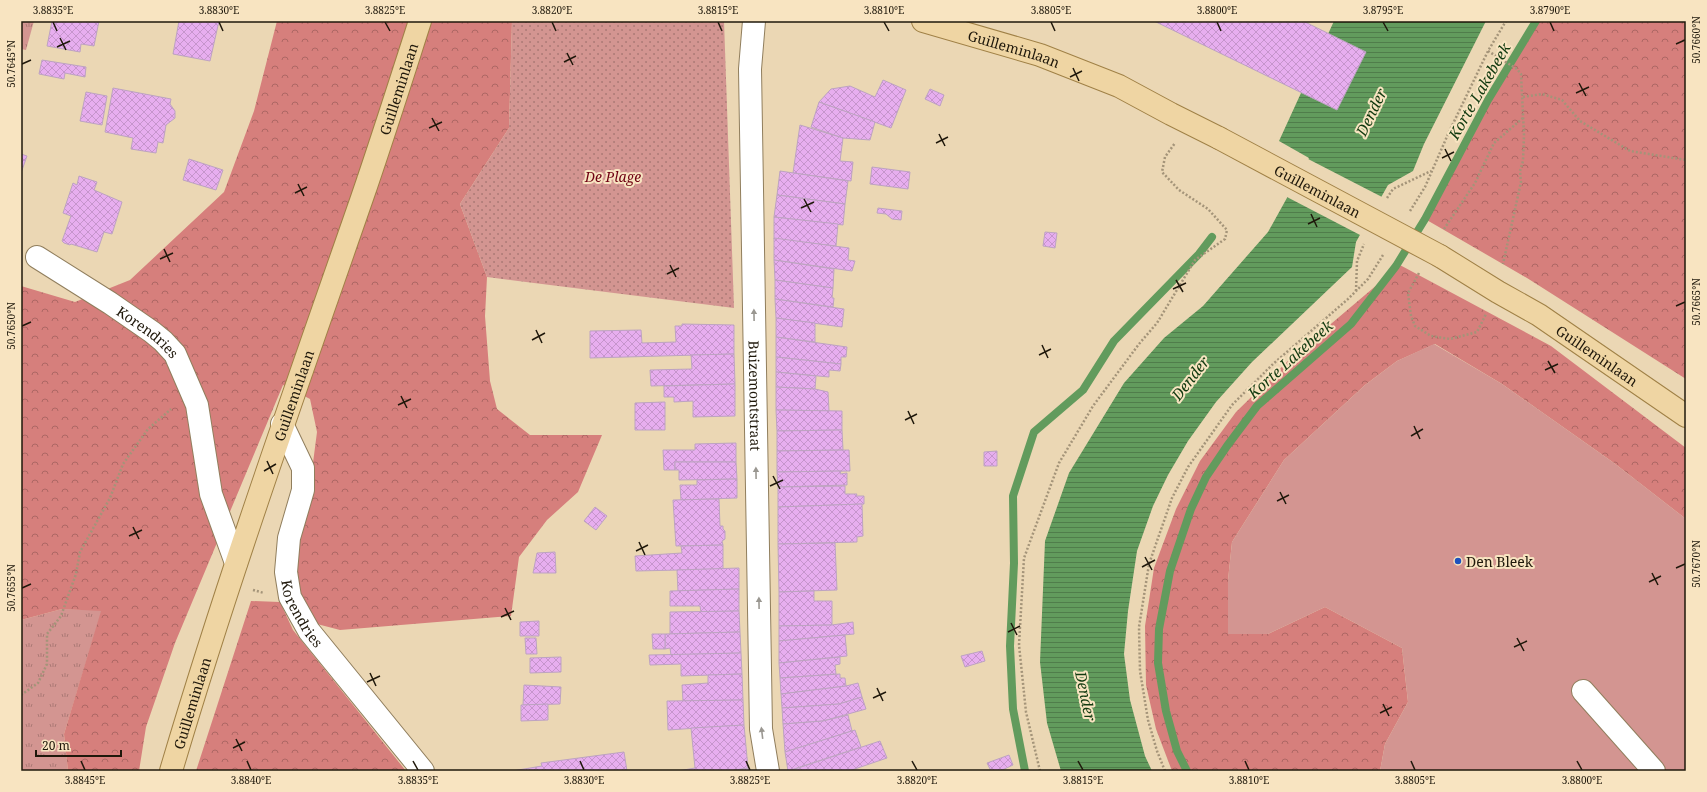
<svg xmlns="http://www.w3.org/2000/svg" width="1707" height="792" font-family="'Noto Serif',serif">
<defs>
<pattern id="grass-tufts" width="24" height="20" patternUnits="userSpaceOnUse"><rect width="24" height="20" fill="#d39591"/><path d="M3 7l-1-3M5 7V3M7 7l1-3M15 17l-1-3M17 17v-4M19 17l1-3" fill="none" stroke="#ab7975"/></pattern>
<pattern id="forest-crowns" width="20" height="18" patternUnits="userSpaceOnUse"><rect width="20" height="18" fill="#d67f7c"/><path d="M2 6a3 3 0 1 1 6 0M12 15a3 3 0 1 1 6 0" fill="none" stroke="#ad6764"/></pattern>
<pattern id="park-dots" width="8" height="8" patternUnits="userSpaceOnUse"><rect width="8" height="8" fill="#d39591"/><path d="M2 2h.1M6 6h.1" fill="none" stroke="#ab7975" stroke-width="1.8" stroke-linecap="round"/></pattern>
<pattern id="water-rules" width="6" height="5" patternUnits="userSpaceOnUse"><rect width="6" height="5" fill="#629b5d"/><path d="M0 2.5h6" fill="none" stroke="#507d4b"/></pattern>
<pattern id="building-cross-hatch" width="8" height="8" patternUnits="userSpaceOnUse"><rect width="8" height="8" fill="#e7aeef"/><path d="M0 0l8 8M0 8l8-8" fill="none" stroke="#c695cc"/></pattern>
</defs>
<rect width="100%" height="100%" fill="#ebd7b4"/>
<g fill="url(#grass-tufts)">
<polygon points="21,21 34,21 26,50 21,49"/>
<polygon points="62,609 102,610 64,734 68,771 21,771 21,620"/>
</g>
<g fill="url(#forest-crowns)">
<polygon points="277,21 512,21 509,128 460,204 487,277 485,316 490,381 497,409 530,435 602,435 578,492 547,520 519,557 511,616 340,630 317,624 299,598 294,567 310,486 317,432 310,399 283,385 175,643 146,727 139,771 68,771 64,734 101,611 62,609 21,620 21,286 75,302 130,280 224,192 254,111"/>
<polygon points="1536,21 1686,21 1686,379 1527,278 1425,219 1488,100"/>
<polygon points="1398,264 1551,346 1686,448 1686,519 1614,463 1502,384 1435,344 1397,361 1365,385 1284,460 1232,542 1228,580 1228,634 1268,634 1325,607 1402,648 1408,702 1385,744 1380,771 1172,771 1156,729 1146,685 1145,626 1154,568 1176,509 1200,461 1236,412 1292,357 1385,278"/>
<polygon points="251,601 280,602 293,630 406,771 196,771"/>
</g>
<polygon fill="url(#park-dots)" points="512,21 724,21 734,308 487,277 460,204 509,128"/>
<polygon fill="#d39591" points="1434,344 1502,384 1614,463 1686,519 1686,771 1380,771 1385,744 1408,702 1402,648 1325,607 1268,634 1228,634 1228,580 1232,542 1284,460 1365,385 1397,361"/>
<polygon fill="url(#water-rules)" points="1334,21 1486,21 1424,144 1413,171 1388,185 1356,242 1352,267 1252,362 1216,402 1188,441 1168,475 1153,506 1137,551 1128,611 1124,654 1130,700 1145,756 1152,771 1061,771 1047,723 1040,662 1045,541 1069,473 1124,383 1164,338 1203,306 1268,232 1309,158 1279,141"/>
<polygon fill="#ebd7b4" points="1277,143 1384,198 1362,236 1285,196 1306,159"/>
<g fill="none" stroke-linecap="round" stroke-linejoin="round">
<g stroke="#629b5d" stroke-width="8">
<polyline points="1025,771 1013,709 1010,646 1014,563 1013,496 1034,432 1083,390 1114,341 1199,254 1212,237"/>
<polyline points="1187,771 1177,751 1166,711 1158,663 1159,629 1170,571 1191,509 1206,477 1227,446 1257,406 1351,324 1396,266 1425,219 1488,100 1536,21"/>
</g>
</g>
<g fill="url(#building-cross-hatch)" stroke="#bda3c1">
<polygon points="52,21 99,21 94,46 81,44 80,52 47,46"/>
<polygon points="179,21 219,21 210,61 173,54"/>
<polygon points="1154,21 1303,21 1366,52 1337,110"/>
<polygon points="42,60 86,67 85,77 65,73 64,79 39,74"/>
<polygon points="883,80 906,90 891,128 819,102 831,89 850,86 875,97"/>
<polygon points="113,88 171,99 170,104 175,111 175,118 166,125 163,143 158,142 156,153 131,149 133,138 105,132"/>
<polygon points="930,89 944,95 940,106 925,99"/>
<polygon points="86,92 107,96 102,125 80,121"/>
<polygon points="819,102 875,122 870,140 843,138 811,127"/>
<polygon points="800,125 843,138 840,161 853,162 851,181 793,173"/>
<polygon points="21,154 27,156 21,173"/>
<polygon points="189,159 223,170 216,190 183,180"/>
<polygon points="872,167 910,172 908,189 870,184"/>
<polygon points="780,171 848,181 845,204 777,195"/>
<polygon points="79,176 97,182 94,190 122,202 112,234 104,232 97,252 71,244 70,245 64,243 62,241 71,216 63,213 73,183 77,185"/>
<polygon points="777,195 845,204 843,225 774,217"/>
<polygon points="878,208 902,211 901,220 892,219 886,214 877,213"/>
<polygon points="774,217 838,224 836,246 774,239"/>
<polygon points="1045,232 1057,233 1055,248 1043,246"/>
<polygon points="774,238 849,248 848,260 855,261 852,271 774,260"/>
<polygon points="774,260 834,269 833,288 775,280"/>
<polygon points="775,280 833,288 832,298 834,298 833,307 775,299"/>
<polygon points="775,299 844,309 842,327 776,318"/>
<polygon points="776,318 815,323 815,342 776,337"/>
<polygon points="682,324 734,325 734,354 590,358 590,331 641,330 642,343 676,342 675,326 682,326"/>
<polygon points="776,337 847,347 846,357 841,357 841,364 776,357"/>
<polygon points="734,354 735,384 651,386 650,370 692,369 691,355"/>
<polygon points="776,357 841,364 840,371 829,370 829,377 776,372"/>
<polygon points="776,372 816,376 815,389 776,387"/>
<polygon points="735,384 735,416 693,417 693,401 674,402 674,397 664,397 664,386"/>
<polygon points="776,387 815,389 828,392 829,411 776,410"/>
<polygon points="665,402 665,430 635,430 635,403"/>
<polygon points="776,410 842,411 842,430 777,431"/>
<polygon points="842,430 843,450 777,451 777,431"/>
<polygon points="736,443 736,462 675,462 675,470 664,470 663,450 695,450 695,444"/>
<polygon points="849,450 850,471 777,472 777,451"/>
<polygon points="997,451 997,466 984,466 984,452"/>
<polygon points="675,462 736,462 737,479 679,480 679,470 675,470"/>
<polygon points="841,471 840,474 847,473 847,485 778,487 777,472"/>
<polygon points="737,479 737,498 681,500 680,485 697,485 697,480"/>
<polygon points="845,486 845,494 857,494 856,496 864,496 864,504 778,507 778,487"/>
<polygon points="719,499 720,526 723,526 723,529 725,531 725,539 722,541 723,545 676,546 673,500"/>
<polygon points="862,504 863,536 857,537 857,542 778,544 778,507"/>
<polygon points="595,507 607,516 596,530 584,521"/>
<polygon points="835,543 837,590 779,592 778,544"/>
<polygon points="723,545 723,569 636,571 635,556 682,553 681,546"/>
<polygon points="555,552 556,573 533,573 537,553"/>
<polygon points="739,568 739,589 678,591 677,570"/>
<polygon points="739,589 739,611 701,612 700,606 670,606 670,591"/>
<polygon points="814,591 814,601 832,601 832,625 779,626 779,592"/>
<polygon points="739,611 740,632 670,634 670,612"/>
<polygon points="539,621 539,636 520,636 520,622"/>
<polygon points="853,622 854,634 779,641 779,626 832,625"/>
<polygon points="740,632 741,653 671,655 670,648 665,649 665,634"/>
<polygon points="652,634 665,634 665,649 653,649"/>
<polygon points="845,635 847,656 779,663 779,641"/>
<polygon points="525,638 536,638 537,654 526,654"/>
<polygon points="982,651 985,661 965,667 961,656"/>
<polygon points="741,653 742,674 681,676 681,664 650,665 649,655"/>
<polygon points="561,657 561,672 530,673 530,658"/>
<polygon points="840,657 840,664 835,665 836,674 780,678 779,663"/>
<polygon points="742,674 743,700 683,701 682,685 708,683 708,675"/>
<polygon points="840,674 840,678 845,678 846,686 781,694 780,678"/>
<polygon points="858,683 862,697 839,704 782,708 781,694 846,686"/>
<polygon points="524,685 561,687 560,704 523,705"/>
<polygon points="862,697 866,709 823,721 783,724 782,708 839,704"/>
<polygon points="743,700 744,725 668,730 667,701"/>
<polygon points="548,704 548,720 521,721 521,705"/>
<polygon points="848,715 852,731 785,752 783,724 823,721"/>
<polygon points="744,725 748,768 730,771 678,771 695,768 691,728"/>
<polygon points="855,730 861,747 788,771 785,752"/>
<polygon points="880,741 887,758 849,771 789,771"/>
<polygon points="624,752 627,771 512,771 542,766 541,763"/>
<polygon points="1009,755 1013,765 1000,771 991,771 987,763"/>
<polygon points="748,768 749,771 730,771"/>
</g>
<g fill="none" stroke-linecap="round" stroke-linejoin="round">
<g stroke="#907e5d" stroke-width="24">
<g id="minor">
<path id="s1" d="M754,21L750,69L761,729L768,771"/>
<path id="s2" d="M37,257L110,303L152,332L163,341L175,354L197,405L211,494L236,563"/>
<path id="s3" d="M282,424L303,468V490L289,538L286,572L290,597L309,631L423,771"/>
<polyline points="1583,691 1654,771"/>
</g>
</g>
<g stroke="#a08146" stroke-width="24">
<g id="major">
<path id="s4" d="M923,21L1040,55L1119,86L1171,114L1219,138"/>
<path id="s5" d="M1440,256L1498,292L1539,315L1686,416"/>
<path id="s6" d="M171,771C228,578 296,388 362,198C382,140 401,80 420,21"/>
</g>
</g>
<g stroke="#a49479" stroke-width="2.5" stroke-dasharray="2 2" stroke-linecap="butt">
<polyline points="1488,51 1517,69 1521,74 1524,135 1523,161 1520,171 1521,182 1503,264"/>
<polyline points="1523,97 1542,94 1562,100 1580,121 1630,151 1686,160"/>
<polyline points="1387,198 1393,189 1431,171"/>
<polyline points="1410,211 1425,187 1449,132 1488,51 1506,21"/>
<polyline points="1444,229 1475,183 1494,143 1524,117"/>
<polyline points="1419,273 1408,293 1411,316 1415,326 1431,336 1450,339 1477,332 1486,314"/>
<polyline points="1356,291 1357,261 1364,244"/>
<polyline points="253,590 264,593"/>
<polyline points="21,695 38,683 47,664 47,634 61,616 76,574 80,552 110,498 123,464 148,429 171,409"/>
<polyline points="1040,771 1026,712 1019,645 1024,558 1059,463 1093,406 1139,344 1157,323 1195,260 1225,239 1227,230 1208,209 1179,190 1162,172 1165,157 1175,143"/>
<polyline points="1165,771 1157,751 1148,720 1140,671 1139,627 1149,564 1172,498 1188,467 1232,405 1273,364 1348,299 1368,279 1383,255"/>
</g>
<use href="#minor" stroke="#fff" stroke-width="22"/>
<use href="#major" stroke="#efd5a3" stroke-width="22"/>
<g stroke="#a08146" stroke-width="24" stroke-linecap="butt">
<g id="major-bridge">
<path id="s7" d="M1219,138L1440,256"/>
</g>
</g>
<use href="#major-bridge" stroke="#efd5a3" stroke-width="22"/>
</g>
<defs><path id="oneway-solid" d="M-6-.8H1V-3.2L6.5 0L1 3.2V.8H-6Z"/></defs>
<g fill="#9a9791">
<use href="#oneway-solid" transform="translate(754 315) rotate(-91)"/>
<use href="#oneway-solid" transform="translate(756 473) rotate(-91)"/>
<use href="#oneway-solid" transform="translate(759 603) rotate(-91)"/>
<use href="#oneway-solid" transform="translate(762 733) rotate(-97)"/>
</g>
<path fill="none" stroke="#1f180b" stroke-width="1.5" d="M53,22L57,31M219,22L223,31M385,22L390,31M552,22L556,31M718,22L722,31M884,22L889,31M1051,22L1055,31M1217,22L1221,31M1383,22L1388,31M1550,22L1554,31M60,38L66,50M1676,44L1685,40M57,47L70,41M567,53L573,65M564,62L576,56M22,64L31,60M1073,68L1079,81M1070,77L1082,71M1579,83L1586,96M1576,93L1589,87M432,118L439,131M429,128L442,122M939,134L945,146M936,143L948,137M1445,149L1451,161M1442,158L1454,152M298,184L304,196M295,193L307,187M804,199L811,212M801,208L814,202M1311,214L1317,227M1308,224L1320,218M164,249L170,262M160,259L173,253M670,265L676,277M667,274L679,268M1176,280L1183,292M1173,289L1186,283M1676,306L1685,302M22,326L31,322M536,330L542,343M532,340L545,333M1042,345L1048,358M1039,355L1051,349M1548,361L1555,373M1545,370L1558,364M401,396L407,408M398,405L411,399M908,411L914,424M905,420L917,414M1414,426L1420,439M1411,436L1423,429M267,461L273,474M264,471L276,464M773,476L780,489M770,486L783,480M1280,492L1286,504M1277,501L1289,495M133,527L139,539M129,536L142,530M639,542L645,555M636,551L648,545M1145,557L1152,570M1142,567L1155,560M1676,568L1685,564M1652,573L1658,585M1649,582L1661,576M22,588L31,584M505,608L511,620M501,617L514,611M1011,623L1017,635M1008,632L1020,626M1517,638L1524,651M1514,647L1527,641M370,673L376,686M367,682L380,676M877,688L883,701M873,698L886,692M1383,704L1389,716M1380,713L1392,707M236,739L242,751M233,748L245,742M81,761L85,770M247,761L251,770M413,761L418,770M580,761L584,770M746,761L750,770M912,761L917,770M1078,761L1083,770M1245,761L1249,770M1411,761L1415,770M1577,761L1582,770"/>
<circle fill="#1d52be" stroke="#f8e4c1" stroke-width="1.5" cx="1458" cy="561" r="4"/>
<g text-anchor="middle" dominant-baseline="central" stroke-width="4" stroke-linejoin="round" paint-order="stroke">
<g font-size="14" fill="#1f180b" stroke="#f8e4c1">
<text stroke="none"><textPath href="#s4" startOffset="95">Guilleminlaan</textPath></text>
<text stroke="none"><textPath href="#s6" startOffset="719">Guilleminlaan</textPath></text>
<text stroke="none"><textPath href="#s7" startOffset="112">Guilleminlaan</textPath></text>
<text stroke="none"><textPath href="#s2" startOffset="134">Korendries</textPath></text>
<text stroke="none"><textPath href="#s5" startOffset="186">Guilleminlaan</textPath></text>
<text stroke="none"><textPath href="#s6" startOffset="395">Guilleminlaan</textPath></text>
<text stroke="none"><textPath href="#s1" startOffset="375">Buizemontstraat</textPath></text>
<text stroke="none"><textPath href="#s3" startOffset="200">Korendries</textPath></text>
<text stroke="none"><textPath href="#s6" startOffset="71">Guilleminlaan</textPath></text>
</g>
<g font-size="14" font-style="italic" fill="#6e0012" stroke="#f8e4c1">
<text x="613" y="176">De Plage</text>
</g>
<g font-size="14" fill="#1f180b" stroke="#f8e4c1" text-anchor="start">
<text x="1466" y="561">Den Bleek</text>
</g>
<g font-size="15" font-style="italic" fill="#123a10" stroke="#f8e4c1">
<text transform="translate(1479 91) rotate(-60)">Korte Lakebeek</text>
<text transform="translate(1371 112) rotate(-64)">Dender</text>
<text transform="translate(1290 359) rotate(-42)">Korte Lakebeek</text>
<text transform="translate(1190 378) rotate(-52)">Dender</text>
<text transform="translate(1086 696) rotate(78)">Dender</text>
</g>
</g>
<rect width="1707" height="792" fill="none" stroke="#f8e4c1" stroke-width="44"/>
<path d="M36 750v6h85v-6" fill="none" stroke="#1f180b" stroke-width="2"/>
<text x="42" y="750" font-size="12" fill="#1f180b" stroke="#f8e4c1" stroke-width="3" paint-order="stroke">20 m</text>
<rect x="22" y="22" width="1663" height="748" fill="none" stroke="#1f180b" stroke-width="1.5"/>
<g font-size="10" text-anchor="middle" fill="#1f180b">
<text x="53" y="14">3.8835°E</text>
<text x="219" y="14">3.8830°E</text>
<text x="385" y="14">3.8825°E</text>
<text x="552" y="14">3.8820°E</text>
<text x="718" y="14">3.8815°E</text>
<text x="884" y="14">3.8810°E</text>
<text x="1051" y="14">3.8805°E</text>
<text x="1217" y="14">3.8800°E</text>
<text x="1383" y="14">3.8795°E</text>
<text x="1550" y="14">3.8790°E</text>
<text transform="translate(1696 40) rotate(-90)" y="4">50.7660°N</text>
<text transform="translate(11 64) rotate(-90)" y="4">50.7645°N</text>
<text transform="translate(1696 302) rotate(-90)" y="4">50.7665°N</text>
<text transform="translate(11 326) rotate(-90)" y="4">50.7650°N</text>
<text transform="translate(1696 564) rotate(-90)" y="4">50.7670°N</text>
<text transform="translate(11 588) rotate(-90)" y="4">50.7655°N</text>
<text x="85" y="784">3.8845°E</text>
<text x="251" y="784">3.8840°E</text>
<text x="418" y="784">3.8835°E</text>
<text x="584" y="784">3.8830°E</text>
<text x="750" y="784">3.8825°E</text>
<text x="917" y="784">3.8820°E</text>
<text x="1083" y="784">3.8815°E</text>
<text x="1249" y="784">3.8810°E</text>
<text x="1415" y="784">3.8805°E</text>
<text x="1582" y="784">3.8800°E</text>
</g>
</svg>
